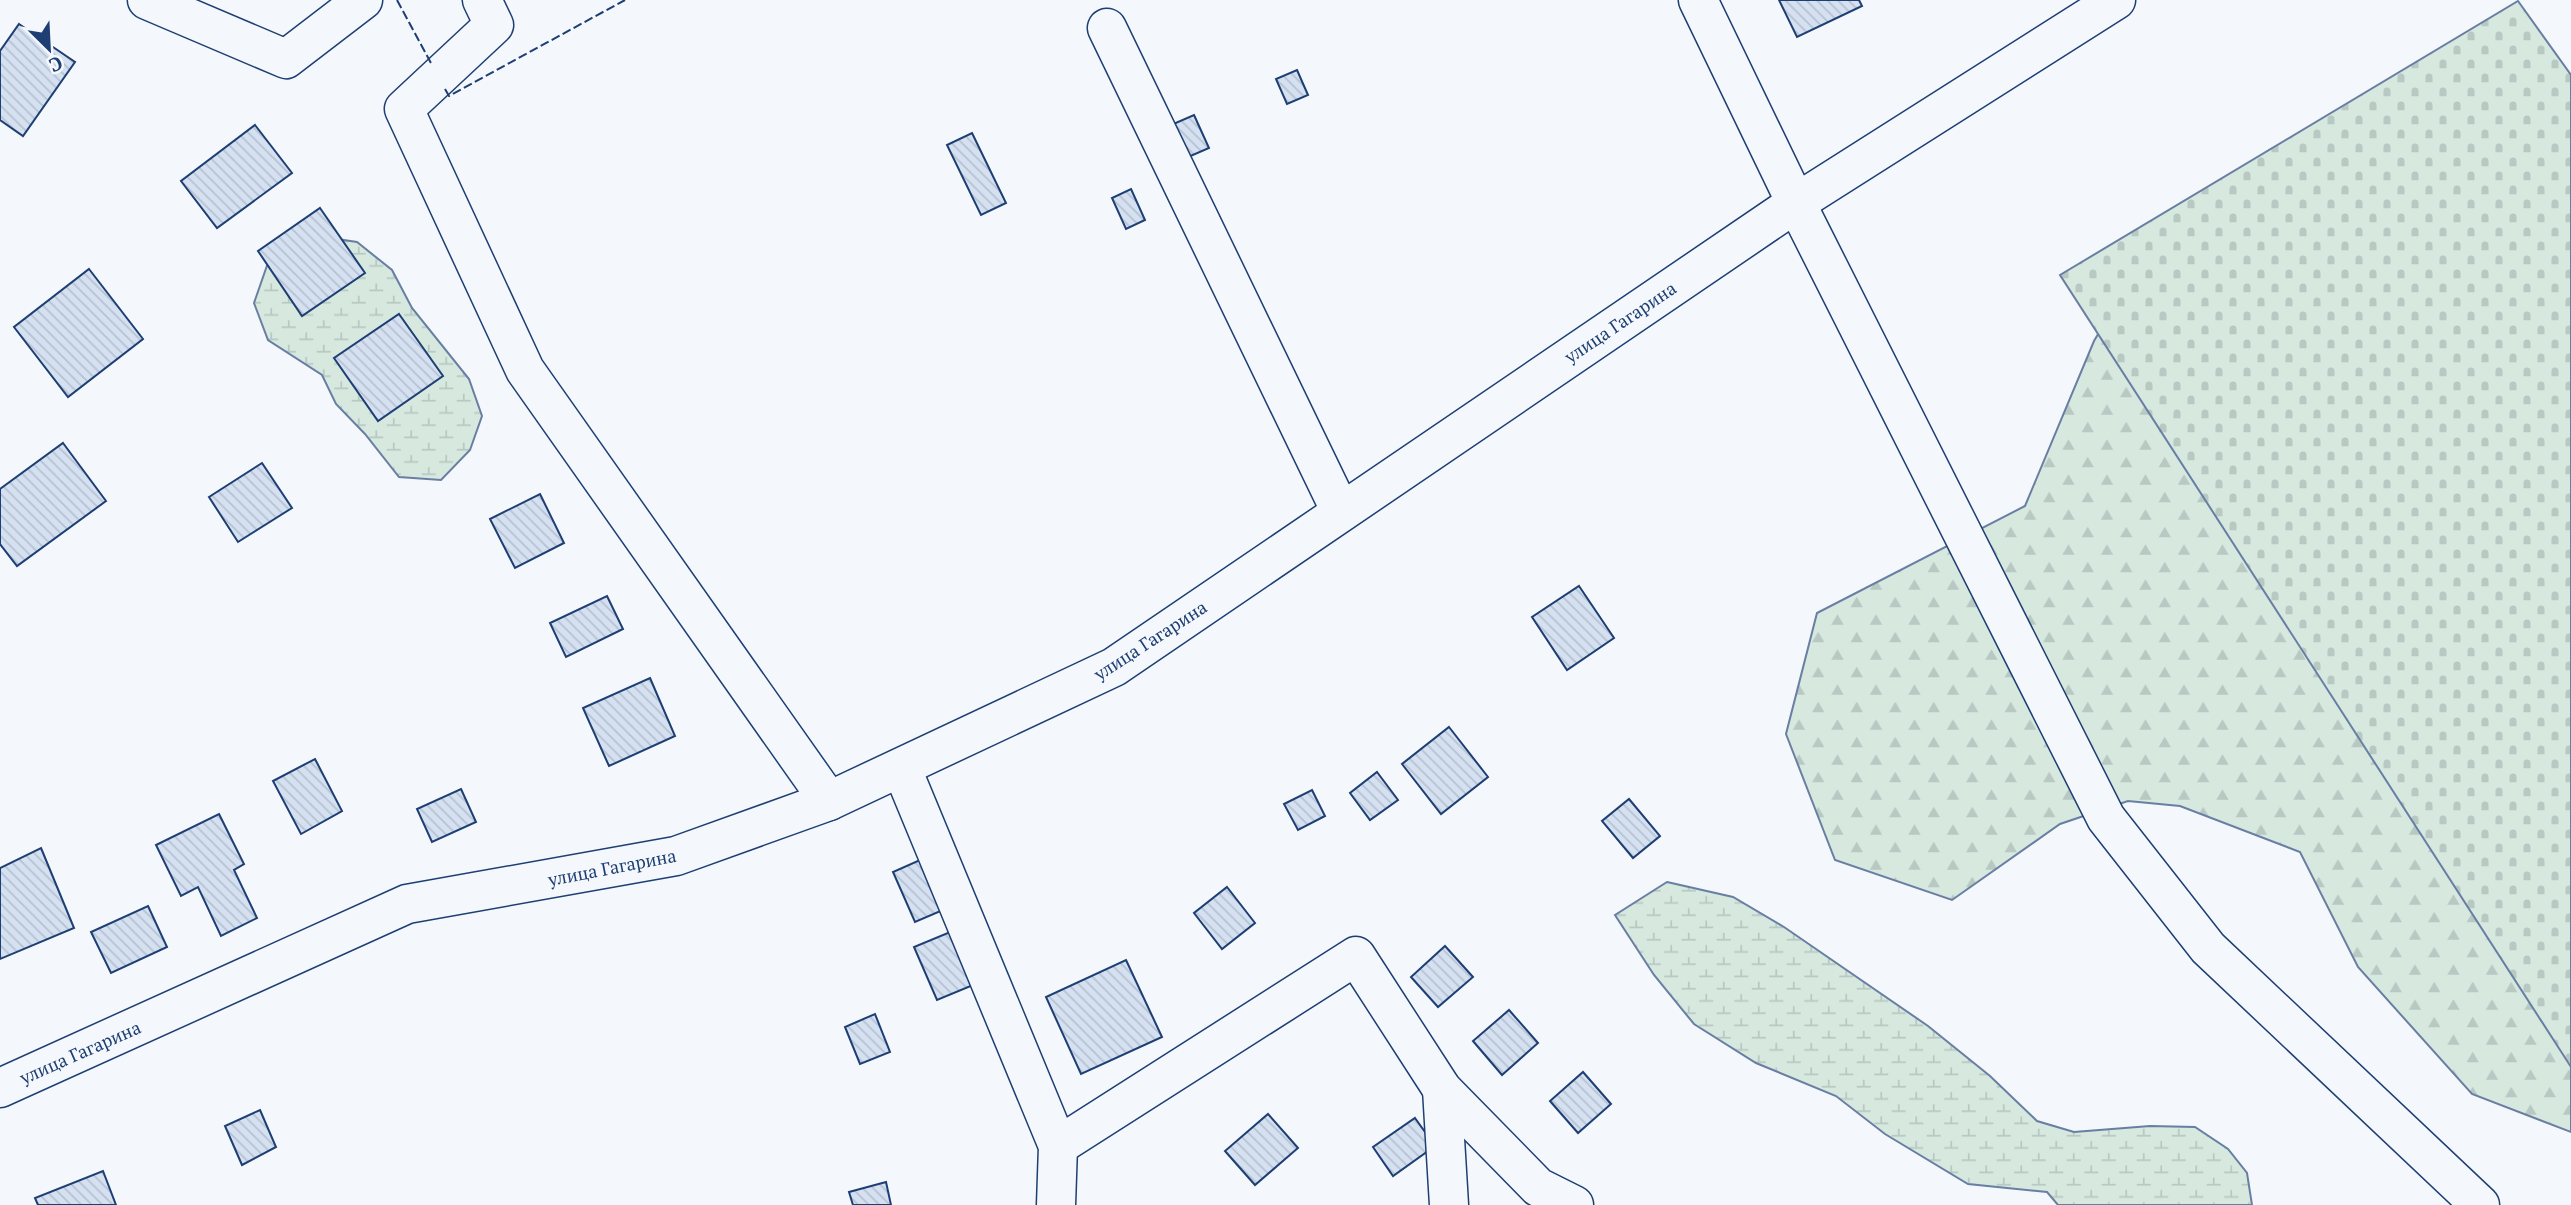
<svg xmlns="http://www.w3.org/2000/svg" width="2571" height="1205" font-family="'PT Serif',serif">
<defs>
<pattern id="forest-firs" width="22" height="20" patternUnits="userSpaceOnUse" patternTransform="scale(1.75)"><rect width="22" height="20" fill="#d7e8df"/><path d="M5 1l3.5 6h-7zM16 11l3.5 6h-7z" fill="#b8c8c3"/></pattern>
<pattern id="wetland-marsh" width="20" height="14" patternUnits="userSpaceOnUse" patternTransform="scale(1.75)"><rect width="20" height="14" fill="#d7e8df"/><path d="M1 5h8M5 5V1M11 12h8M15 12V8" fill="none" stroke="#b8c8c3"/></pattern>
<pattern id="cemetery-stones" width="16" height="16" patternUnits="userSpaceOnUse" patternTransform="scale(1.75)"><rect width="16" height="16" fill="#d7e8df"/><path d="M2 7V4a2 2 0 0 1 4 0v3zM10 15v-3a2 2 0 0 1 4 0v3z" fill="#b8c8c3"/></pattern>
<pattern id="building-back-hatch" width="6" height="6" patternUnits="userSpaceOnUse" patternTransform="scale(1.75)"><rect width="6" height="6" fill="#d5e0f0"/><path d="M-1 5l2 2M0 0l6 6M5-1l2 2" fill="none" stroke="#b6c1d1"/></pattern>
</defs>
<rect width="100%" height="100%" fill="#f4f7fb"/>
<polygon fill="url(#forest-firs)" stroke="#687fa3" stroke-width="2" points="2431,77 2571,83 2571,1132 2472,1094 2358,967 2300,852 2180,806 2128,801 2060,824 1952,900 1835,860 1786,734 1817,613 2025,506 2094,341 2163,225 2271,149"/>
<g fill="url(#wetland-marsh)" stroke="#687fa3" stroke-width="2">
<polygon points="310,235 357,242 392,270 412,308 469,379 482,416 470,450 441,480 399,477 365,434 336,404 322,375 268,340 254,303 270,257"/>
<polygon points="1667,882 1733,897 1784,927 1928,1026 1990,1076 2037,1121 2074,1132 2150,1126 2195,1127 2228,1149 2247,1173 2252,1205 2058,1205 2047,1192 1968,1184 1885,1134 1836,1096 1756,1063 1694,1024 1654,975 1615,915"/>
</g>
<polygon fill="url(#cemetery-stones)" stroke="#687fa3" stroke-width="2" points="2518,1 2571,75 2571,1067 2060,275"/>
<g fill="url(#building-back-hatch)" stroke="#1d3f73" stroke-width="2">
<polygon points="1779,0 1859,0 1862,6 1797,37"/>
<polygon points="19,24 75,62 23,136 0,120 0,51"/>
<polygon points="1297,70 1308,95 1287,104 1276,79"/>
<polygon points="1194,115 1209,148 1186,158 1171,125"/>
<polygon points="255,125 292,173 217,228 181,181"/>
<polygon points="972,133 1006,203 981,215 947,145"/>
<polygon points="1131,189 1145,220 1126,229 1112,198"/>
<polygon points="320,208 365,273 302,316 258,251"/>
<polygon points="89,269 143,339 68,397 14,327"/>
<polygon points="399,314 443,376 378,421 334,358"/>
<polygon points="63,443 106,501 17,566 0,544 0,489"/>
<polygon points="262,463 292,508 238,542 209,497"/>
<polygon points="540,494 564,543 515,568 490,519"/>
<polygon points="1579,586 1614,638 1567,670 1532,617"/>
<polygon points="607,596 623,629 566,657 550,623"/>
<polygon points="650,678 675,736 609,766 583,708"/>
<polygon points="1449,727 1488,777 1441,814 1402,764"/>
<polygon points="315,759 342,811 301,834 273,781"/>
<polygon points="1377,772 1398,800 1370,820 1350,793"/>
<polygon points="461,789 476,822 432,842 417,809"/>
<polygon points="1312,790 1325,816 1298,830 1284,804"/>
<polygon points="1629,799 1660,836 1633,858 1602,821"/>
<polygon points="219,814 244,864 234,870 257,918 221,936 198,887 181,896 156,845"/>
<polygon points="41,848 74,928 0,959 0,868"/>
<polygon points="929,856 950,907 915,922 893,872"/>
<polygon points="1227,887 1255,923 1222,949 1194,913"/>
<polygon points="148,906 167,947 111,973 91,932"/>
<polygon points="955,930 978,983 937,1000 914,947"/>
<polygon points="1445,946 1473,977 1438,1007 1411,977"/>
<polygon points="1126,960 1162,1037 1081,1074 1046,997"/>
<polygon points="1509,1010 1538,1043 1502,1075 1473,1041"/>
<polygon points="875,1014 890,1052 860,1064 845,1027"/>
<polygon points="1583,1072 1611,1104 1578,1133 1550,1101"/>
<polygon points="260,1110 276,1147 242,1165 225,1126"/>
<polygon points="1268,1114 1298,1148 1255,1185 1225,1151"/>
<polygon points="1415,1118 1435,1146 1393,1176 1373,1147"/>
<polygon points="103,1171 116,1205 38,1205 35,1198"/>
<polygon points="886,1182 891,1205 853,1205 849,1192"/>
</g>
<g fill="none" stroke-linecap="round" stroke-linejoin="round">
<g stroke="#1d3f73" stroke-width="41">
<g id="minor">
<polyline points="147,0 286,59 363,0"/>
<polyline points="482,0 494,25 404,109 525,370 829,801"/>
<polyline points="1698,0 1796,203 2106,818 2208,948 2480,1205"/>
<polyline points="1107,28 1341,512"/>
<polyline points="902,769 1058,1146 1056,1205"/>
<polyline points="0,1088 407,904 676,856 829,801 1114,667 1796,203 2116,0"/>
<polyline points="1442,1089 1449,1205"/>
<polyline points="1058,1146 1356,956 1442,1089 1538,1187 1574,1205"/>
</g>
</g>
<use href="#minor" stroke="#f4f7fb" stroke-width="38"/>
<g stroke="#1d3f73" stroke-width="2" stroke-dasharray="9 3.5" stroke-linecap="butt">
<polyline points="397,0 432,65"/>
<polyline points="445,89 449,96 625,0"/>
</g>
</g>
<g text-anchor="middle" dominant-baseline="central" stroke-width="5" stroke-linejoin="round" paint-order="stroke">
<g font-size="18" fill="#1d3f73" stroke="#f4f7fb">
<text transform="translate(1620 322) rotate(-34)">улица Гагарина</text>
<text transform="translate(1150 640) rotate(-33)">улица Гагарина</text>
<text transform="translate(612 867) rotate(-11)">улица Гагарина</text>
<text transform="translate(80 1052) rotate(-24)">улица Гагарина</text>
</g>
</g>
<g transform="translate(49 49) rotate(156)" stroke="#f4f7fb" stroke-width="5" paint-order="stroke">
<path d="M0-5L12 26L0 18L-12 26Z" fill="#1d3f73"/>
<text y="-10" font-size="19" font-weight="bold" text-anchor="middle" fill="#1d3f73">С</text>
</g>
</svg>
